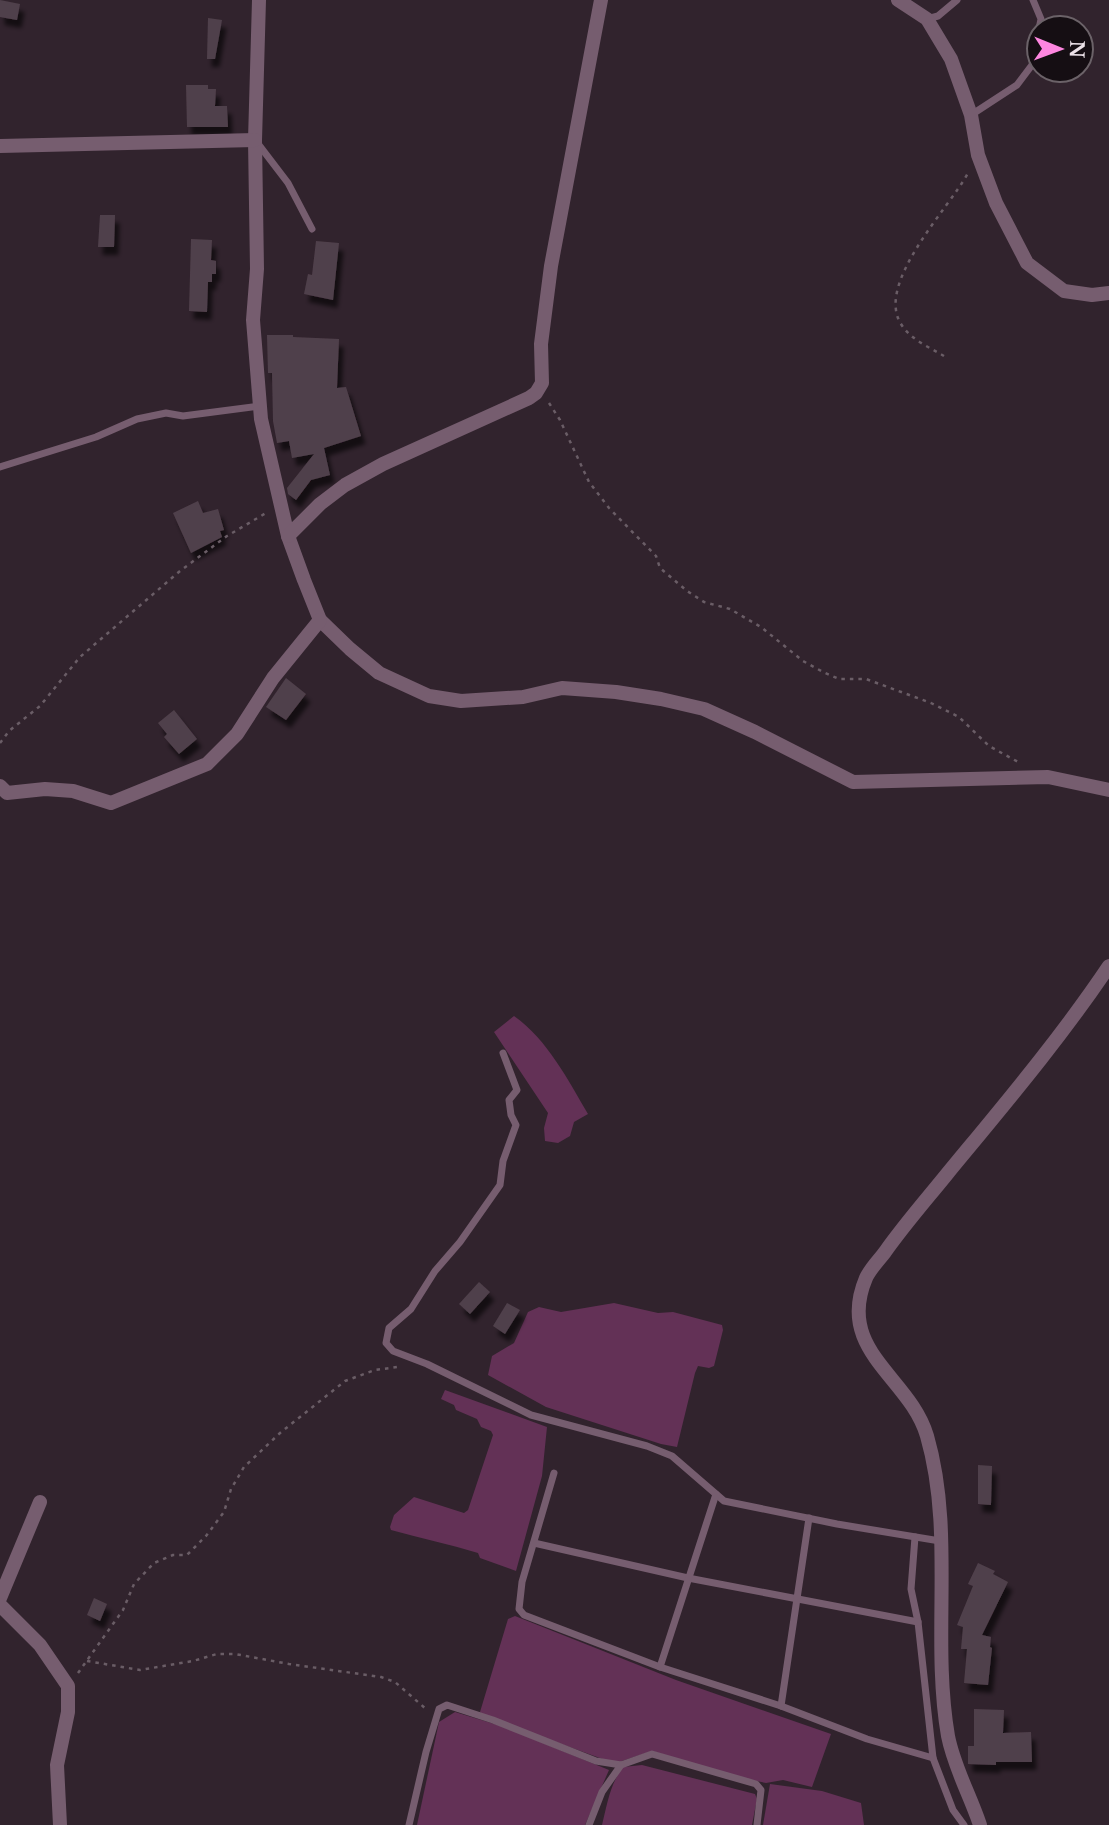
<svg xmlns="http://www.w3.org/2000/svg" width="1109" height="1825" font-family="'Libre Baskerville',serif">
<defs>
<filter id="shadow"><feDropShadow dx="4.5" dy="8" stdDeviation="2" flood-color="#0009"/></filter>
</defs>
<rect width="100%" height="100%" fill="#31232d"/>
<g fill="#633156">
<path d="M514,1016C547,1039 568,1080 588,1114L574,1122L570,1136L558,1143L545,1141L544,1128L548,1113L494,1032Z"/>
<polygon points="614,1303 658,1313 673,1312 722,1325 723,1330 714,1366 709,1368 698,1366 695,1373 677,1447 661,1444 546,1407 488,1375 492,1356 514,1343 528,1312 539,1307 561,1312"/>
<path d="M445,1390L547,1427L542,1476L516,1571L480,1558L478,1553C449,1544 420,1538 391,1530L390,1527L394,1515L414,1497L464,1513L468,1510L493,1435L491,1431L481,1427L477,1419L456,1410L454,1405L441,1399Z"/>
<polygon points="515,1616 676,1680 831,1734 812,1787 783,1780 766,1783 741,1778 652,1751 619,1762 608,1761 482,1715 480,1712 508,1619"/>
<polygon points="455,1712 501,1726 609,1770 585,1825 417,1825 439,1722"/>
<path d="M642,1765L755,1794L757,1799L752,1825H602C607,1805 610,1784 623,1767Z"/>
<polygon points="770,1784 822,1791 861,1803 864,1825 763,1825"/>
</g>
<g fill="#50404b" filter="url(#shadow)">
<polygon points="0,0 20,4 17,20 0,17"/>
<polygon points="208,18 222,20 215,59 207,59"/>
<polygon points="186,85 208,85 208,89 216,89 215,106 227,106 228,127 187,127"/>
<polygon points="100,215 115,215 114,247 98,247"/>
<polygon points="191,239 212,240 211,260 216,261 216,274 212,274 212,282 208,282 207,312 189,311"/>
<polygon points="316,241 339,243 333,300 304,294 308,274 312,275"/>
<polygon points="267,335 293,335 293,337 339,339 337,388 346,387 361,436 324,448 330,475 311,480 296,500 288,494 287,488 314,454 292,458 289,441 277,443 273,421 272,373 268,373"/>
<polygon points="198,501 203,513 218,509 224,530 220,531 222,537 191,553 173,513"/>
<polygon points="286,678 306,694 286,720 266,707"/>
<polygon points="174,710 197,739 179,754 164,737 167,734 158,723"/>
<polygon points="479,1282 490,1292 470,1314 459,1304"/>
<polygon points="507,1303 520,1310 505,1334 493,1326"/>
<polygon points="978,1465 992,1466 991,1505 978,1504"/>
<polygon points="978,1563 995,1571 993,1574 1008,1582 982,1635 991,1637 990,1647 992,1648 988,1685 964,1683 967,1649 961,1649 963,1627 957,1625 973,1586 968,1584"/>
<polygon points="94,1598 107,1604 100,1621 87,1615"/>
<polygon points="974,1709 1004,1710 1003,1733 1031,1732 1032,1762 996,1762 996,1765 968,1764 968,1746 974,1746"/>
</g>
<g fill="none" stroke-linecap="round" stroke-linejoin="round">
<g stroke="#6a5d66" stroke-width="2.5" stroke-dasharray="3.5 5" stroke-linecap="butt">
<path d="M944,356C929,347 911,340 901,324C875,283 950,207 968,173"/>
<polyline points="549,403 560,420 589,482 609,508 656,556 660,568 687,591 704,602 730,609 761,627 803,661 823,672 839,679 866,679 931,703 959,717 989,746 1020,763"/>
<polyline points="0,743 9,731 40,706 80,657 180,571 227,536 266,513"/>
<polyline points="87,1661 140,1670 193,1661 217,1654 235,1654 289,1664 381,1677 395,1682 426,1709"/>
<polyline points="78,1673 123,1610 134,1584 154,1563 173,1555 187,1555 206,1536 224,1512 231,1489 244,1467 280,1433 345,1381 375,1370 397,1367"/>
</g>
<g stroke="#765d6f" stroke-width="7">
<polyline points="927,19 938,16 957,0"/>
<polyline points="971,115 1017,85 1032,65 1041,19 1033,0"/>
<polyline points="256,141 288,183 312,229"/>
<polyline points="0,467 96,437 137,419 166,413 183,416 260,406"/>
<polyline points="503,1053 517,1090 509,1100 511,1115 516,1125 503,1161 500,1185 460,1242 435,1271 411,1309 389,1328 386,1343 393,1351 427,1364 531,1415 647,1446 672,1456 724,1501 837,1524 940,1541"/>
<polyline points="554,1473 522,1582 519,1609 524,1615 660,1667 781,1706 867,1739 933,1758"/>
<polyline points="915,1537 911,1589 918,1622 933,1758 953,1810 964,1825"/>
<polyline points="534,1543 688,1578 918,1622"/>
<polyline points="660,1667 716,1494"/>
<polyline points="781,1706 809,1518"/>
<polyline points="409,1825 426,1752 439,1709 447,1705 493,1720 596,1761 621,1765 652,1754 756,1784 761,1790 757,1825"/>
<polyline points="589,1825 602,1792 621,1765"/>
</g>
<g stroke="#765d6f" stroke-width="14">
<polyline points="259,0 255,140 257,269 253,320 261,419 288,536 304,580 320,620 350,649 379,673 429,696 461,701 523,697 562,688 616,692 661,699 704,709 755,732 853,782 1048,777 1109,790"/>
<polyline points="898,0 927,19 951,59 971,115 978,155 996,203 1027,263 1064,291 1092,295 1109,293"/>
<polyline points="0,146 255,140"/>
<polyline points="288,536 320,504 345,485 383,464 529,398 536,393 542,383 541,344 551,266 601,0"/>
<polyline points="0,786 7,793 45,789 73,791 111,803 207,764 237,734 273,678 320,620"/>
<polyline points="0,1598 40,1502"/>
<polyline points="0,1605 40,1645 68,1686 68,1712 57,1765 60,1825"/>
<path d="M980,1825C970,1795 954,1767 948,1736C931,1637 955,1533 927,1436C910,1377 835,1351 866,1278C870,1269 879,1260 885,1252C904,1225 926,1200 947,1174C1003,1106 1060,1039 1109,966"/>
</g>
</g>
<g transform="translate(1060 49) rotate(91)"><circle r="33" fill="#150e13" stroke="#6b6268" stroke-width="2"/>
<path d="M0-5L12 26L0 18L-12 26Z" fill="#fe86e0"/>
<text y="-10" font-size="19" font-weight="bold" text-anchor="middle" fill="#ebe1e8">N</text>
</g>
</svg>
